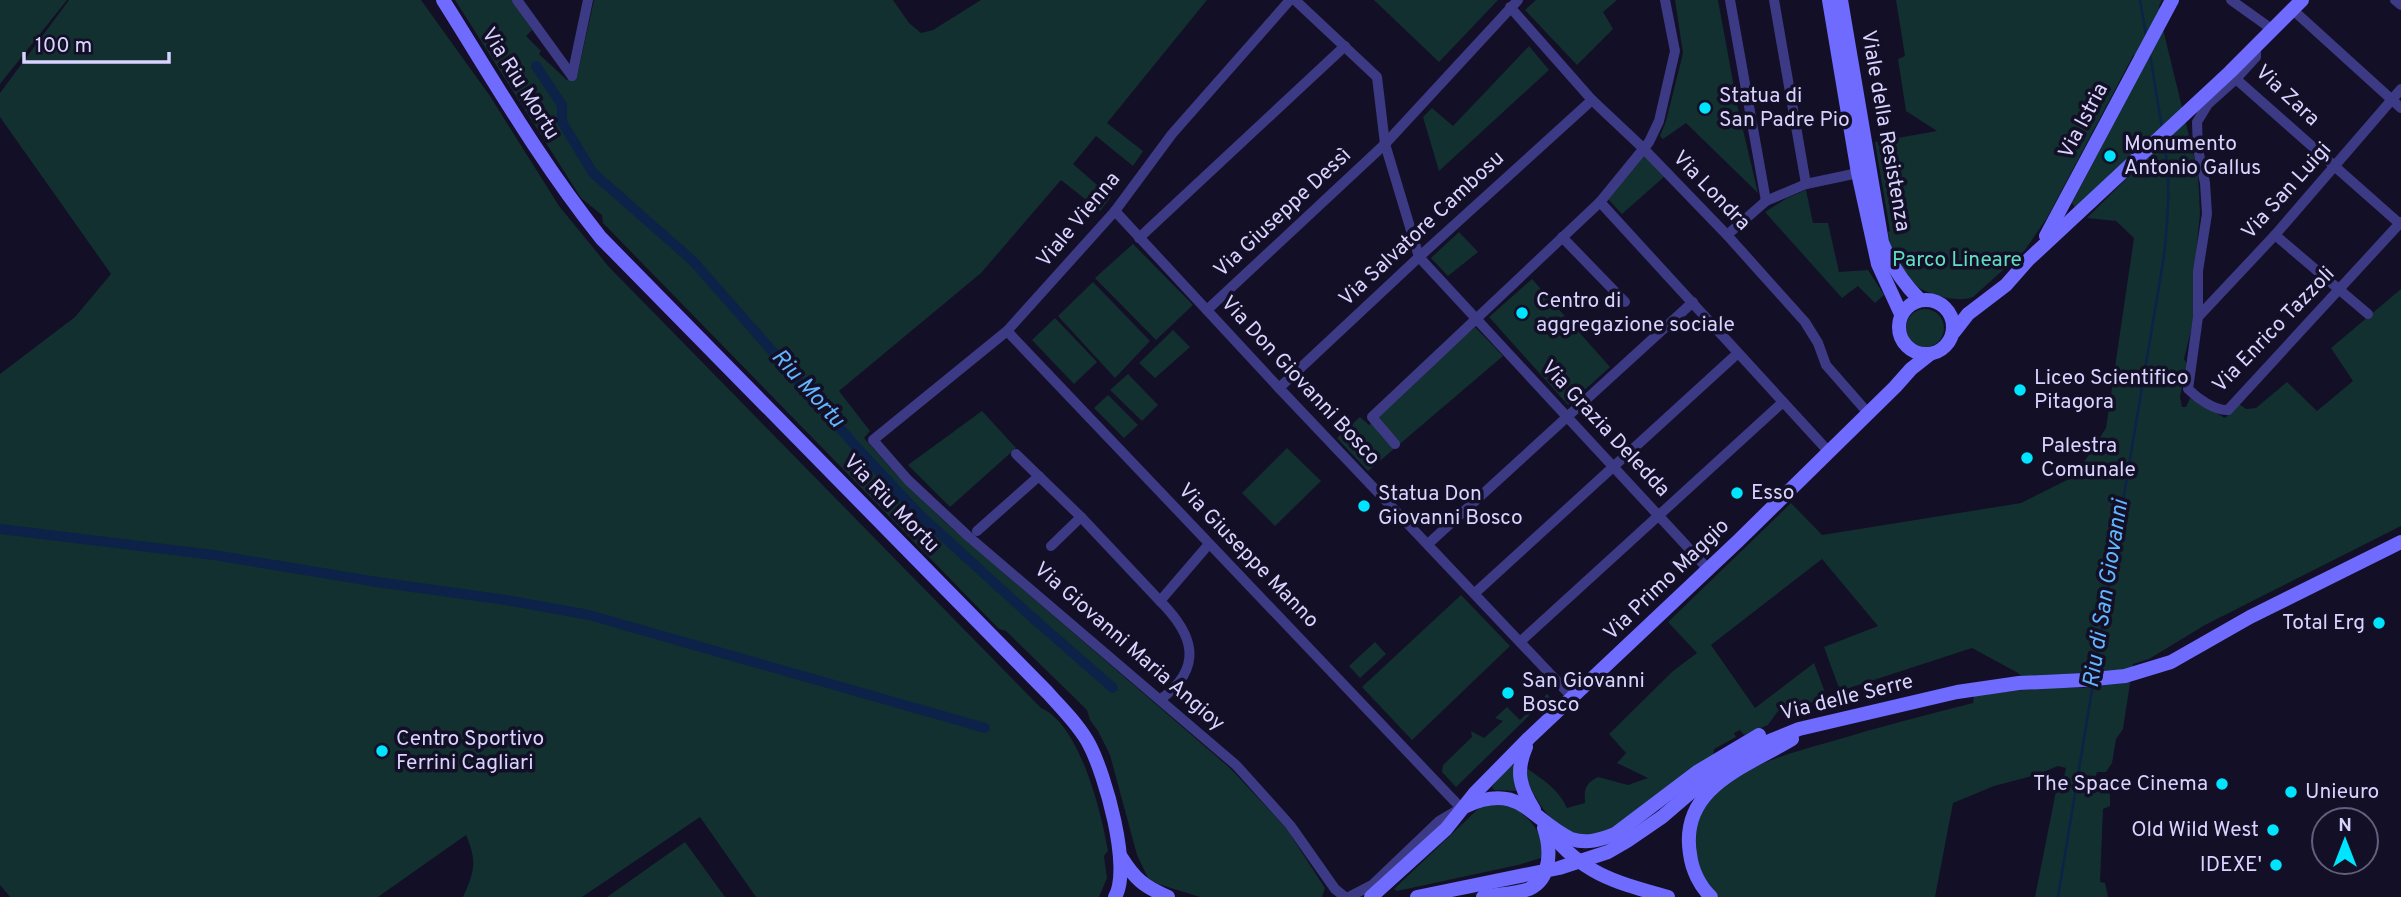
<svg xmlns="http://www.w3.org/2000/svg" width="2401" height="897" font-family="Overpass,sans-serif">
<rect width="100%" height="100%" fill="#130f26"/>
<g fill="#12302f">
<polygon points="0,0 67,0 0,84"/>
<path d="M69,0H421L490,96L559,206L609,267L1041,708C1080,725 1101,811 1108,851L1104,856L1107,878L1099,897H756L700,817L582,897H463C475,871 477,861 466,835L378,897H10L0,885V374L75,317L111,274L0,117V93Z"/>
<polygon points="455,0 512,0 532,30 526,36 541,51 539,54 567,80 575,79 578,72 594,0 893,0 909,23 921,33 933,30 981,0 1207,0 1107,123 1143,151 1133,166 1096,136 1073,164 1111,197 1100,211 1061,180 981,273 839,391 870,431 864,438 896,474 947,524 1230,768 1286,828 1325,888 1322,897 1200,897 1158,884 1148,878 1137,855 1110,755 1098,731 1090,720 1087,710 1006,631 999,629 603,223 602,215 581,198"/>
<polygon points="1374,0 1498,0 1439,62"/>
<polygon points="1536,0 1617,0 1603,12 1613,29 1577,65 1525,10"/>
<polygon points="1675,0 1718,0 1738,109 1758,193 1686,123 1663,139 1660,136 1666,121 1683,53"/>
<path d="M1896,0H2162L2159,6L2163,29L2198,173L2200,214L2194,273V318L2184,359L2187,364L2180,397L2182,407H2186L2190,398L2225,418L2239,404L2246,409L2256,408L2287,382L2317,411L2353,381L2331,348L2401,289V526L2205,625L2149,659L2133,664L2123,729L2116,739L2112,763L2106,772H2097L2093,785L2106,788L2110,795V806L2103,809L2100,882L2105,883L2108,897H2035L2058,781L2063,782L2066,768L2058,766L2036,775L1994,786L1953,803L1935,897H1719C1703,884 1697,865 1696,845C1695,823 1702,804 1720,789C1752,762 1794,752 1833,741C1879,727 1926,715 1973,703L1974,695L2045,688H2085V673L2021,676L2018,673L1972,648L1840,691L1824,647L1878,626L1822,559L1711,645L1755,708L1814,663L1826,695L1821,700L1778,711L1768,725L1744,735L1740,730L1734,733L1736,737L1714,749L1713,757C1695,770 1613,833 1598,835C1557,841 1532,800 1523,766C1540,777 1559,789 1567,808L1585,803C1584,790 1585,783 1598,777L1628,785L1648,778L1617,763L1626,753L1609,734L1673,671L1697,653L1668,622L1791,503L1822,535L2021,503L2075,476L2106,428L2134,238L2116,221L2087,218L2153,152L2148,140L2076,209L2072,203L2138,77L2134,54L2047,218L2025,250L1973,297C1956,304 1919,293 1907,278C1898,265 1890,248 1888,232L1890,231L1875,142L1937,131L1906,111L1898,59L1905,56Z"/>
<polygon points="1529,46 1549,70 1439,171 1423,117 1432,108 1453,126"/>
<polygon points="1644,155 1665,176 1622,214 1608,199"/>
<polygon points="1806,190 1813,223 1828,223 1839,272 1868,270 1884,295 1875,303 1858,286 1842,298 1765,212 1787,198"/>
<polygon points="1459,232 1478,252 1448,276 1431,258"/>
<polygon points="1133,244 1193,305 1156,340 1095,278"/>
<polygon points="1532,279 1610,367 1568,405 1489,317"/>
<polygon points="1093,282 1150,341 1115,378 1058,316"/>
<circle cx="1925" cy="328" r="19"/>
<polygon points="1055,318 1097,362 1074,384 1032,340"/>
<polygon points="1475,327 1503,356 1368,471 1337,438 1360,417 1369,425"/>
<polygon points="1173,330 1190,347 1155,378 1139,363"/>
<polygon points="1128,374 1158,405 1142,421 1110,390"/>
<polygon points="1108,395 1138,425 1124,438 1094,408"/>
<polygon points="982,411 1016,448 950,507 908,465"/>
<polygon points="1287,448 1321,481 1275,526 1242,493"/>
<polygon points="1461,595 1510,646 1412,740 1362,687"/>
<polygon points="1375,642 1386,654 1360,678 1349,666"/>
<polygon points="1547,694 1552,699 1545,705 1542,703 1456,787 1442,772 1443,765 1472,737 1471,731 1484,738 1503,721 1495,718 1507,707 1520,720"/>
<polygon points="1510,765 1514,766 1517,791 1494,790 1492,787"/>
<path d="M1502,800C1526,814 1543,828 1544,857L1518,865L1397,891L1394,889L1478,809Z"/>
<polygon points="685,842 725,897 607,897"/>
</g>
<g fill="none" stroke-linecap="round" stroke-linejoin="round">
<g stroke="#0c2248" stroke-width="2.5">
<polyline points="2140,0 2146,35"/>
<polyline points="2150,55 2162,128"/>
<path d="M2094,674L2164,256C2168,217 2171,180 2164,141"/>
<polyline points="2058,897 2093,684"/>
</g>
<g stroke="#0c2248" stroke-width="10">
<polyline points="536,66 562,105 562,122 593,173 693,261 860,451 920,515 1034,619 1113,688"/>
<polyline points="0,529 214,555 377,582 506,600 589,615 985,728"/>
</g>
<g stroke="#3d3a85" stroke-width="10">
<polyline points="517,0 572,76"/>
<polyline points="1290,0 1172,134 1115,211 1007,331 873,440 908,480 968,536 1236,765 1290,825 1335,889 1345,897"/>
<polyline points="1295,0 1377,77 1385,144 1419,257 1708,569"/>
<polyline points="1730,0 1766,201"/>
<polyline points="1774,0 1806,184"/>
<polyline points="2231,0 2273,30"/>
<polyline points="2395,0 2401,5"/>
<polyline points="1510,7 1592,100 1643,148 1727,235 1805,322 1818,343 1826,365 1868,413"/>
<polyline points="2293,10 2401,108"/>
<polyline points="2256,47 2256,57 2236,79 2400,224"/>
<polyline points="572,76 588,0"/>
<path d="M2236,79L2208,104L2197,122L2198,149L2205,183L2207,214L2198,271V317L2188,389C2197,398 2215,411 2228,410L2401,222"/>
<polyline points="1600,202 1829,452"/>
<polyline points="1115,211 1279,388 1573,698"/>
<polyline points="1727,235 1766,201 1806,184 1858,173"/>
<polyline points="2275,235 2368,314"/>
<polyline points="1562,237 1625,302"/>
<polyline points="1139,238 1345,46"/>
<polyline points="1207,310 1385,144 1518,0"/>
<polyline points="2198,317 2275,235 2401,89"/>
<polyline points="1007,331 1461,808 1439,821 1372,885 1349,897"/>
<polyline points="1279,388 1419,257 1592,100"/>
<polyline points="1395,444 1372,417 1600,202 1649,142 1659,121 1675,51 1665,0"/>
<polyline points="1016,454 1081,517 1160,601 1209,544"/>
<polyline points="977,531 1039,476"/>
<polyline points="1428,544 1693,302"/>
<polyline points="1051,546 1081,517"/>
<polyline points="1475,593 1738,353"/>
<path d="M1160,601C1194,635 1204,667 1161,699"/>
<polyline points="1520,642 1783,402"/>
</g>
<g stroke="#6f6bff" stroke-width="14">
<path d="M443,0C494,81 541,163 601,238L1048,693C1062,709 1079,725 1089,744C1105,774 1132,868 1115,897"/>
<polyline points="1829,0 1858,173 1878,264 1901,314"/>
<path d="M1841,0L1882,242C1891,265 1902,282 1919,299"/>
<polyline points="2046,236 2172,0"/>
<circle cx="1926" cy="327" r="27"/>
<polyline points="1954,332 1968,314 2006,285 2028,260 2230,72 2302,0"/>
<path d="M1526,747C1515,772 1520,787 1534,810"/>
<path d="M1466,806C1520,782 1529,818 1571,839C1587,844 1600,840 1615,834L1697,772L1759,735"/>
<path d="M1550,832C1583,875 1619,883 1668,897"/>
<path d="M1121,857C1135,879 1143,886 1168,897"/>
<polyline points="1371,897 1446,829 1474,794 1529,738 1738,541 1895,387 1911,369 1930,354"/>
<polyline points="1417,897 1559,868 1608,852 1627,841 1662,817 1718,769 1762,744 1799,729 1957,692 2019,683 2084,680 2125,676 2171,662 2250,617 2401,542"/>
<path d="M1483,897C1497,894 1515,894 1529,889C1552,879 1551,848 1544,828"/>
<path d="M1711,897C1700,886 1692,870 1690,854C1679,787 1746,767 1792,739"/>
</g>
</g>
<g fill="#00e5ff" stroke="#130f26" stroke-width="2.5">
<circle cx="1705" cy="108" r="7"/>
<circle cx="2110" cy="156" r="7"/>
<circle cx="1522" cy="313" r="7"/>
<circle cx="2020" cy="390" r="7"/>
<circle cx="2027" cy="458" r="7"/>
<circle cx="1737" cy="493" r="7"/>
<circle cx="1364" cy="506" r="7"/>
<circle cx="2379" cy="623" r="7"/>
<circle cx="1508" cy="693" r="7"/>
<circle cx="382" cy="751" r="7"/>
<circle cx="2222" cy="784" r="7"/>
<circle cx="2291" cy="792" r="7"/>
<circle cx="2273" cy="830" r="7"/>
<circle cx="2276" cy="865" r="7"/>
</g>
<g text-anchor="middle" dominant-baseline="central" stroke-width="7" stroke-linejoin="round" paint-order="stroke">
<g font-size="21" fill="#d9d4ff" stroke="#130f26">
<text transform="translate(520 84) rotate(58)">Via Riu Mortu</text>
<text transform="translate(2287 96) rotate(43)">Via Zara</text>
<text transform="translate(2084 121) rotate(-62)">Via Istria</text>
<text transform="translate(1885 131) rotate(80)">Viale della Resistenza</text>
<text transform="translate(1711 191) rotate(46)">Via Londra</text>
<text transform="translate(2287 191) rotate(-48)">Via San Luigi</text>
<text transform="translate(1283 213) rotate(-43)">Via Giuseppe Dessì</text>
<text transform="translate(1079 220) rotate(-50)">Viale Vienna</text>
<text transform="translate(1422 229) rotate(-43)">Via Salvatore Cambosu</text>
<text transform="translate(2274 330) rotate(-46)">Via Enrico Tazzoli</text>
<text transform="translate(1300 381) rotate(47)">Via Don Giovanni Bosco</text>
<text transform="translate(1605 429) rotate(47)">Via Grazia Deledda</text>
<text transform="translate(891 504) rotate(46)">Via Riu Mortu</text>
<text transform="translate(1248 556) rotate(46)">Via Giuseppe Manno</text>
<text transform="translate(1667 580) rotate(-44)">Via Primo Maggio</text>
<text transform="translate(1129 647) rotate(41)">Via Giovanni Maria Angioy</text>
<text transform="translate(1847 698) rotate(-14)">Via delle Serre</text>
</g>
<g font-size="21" fill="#d9d4ff" stroke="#130f26" text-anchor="start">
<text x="1719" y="96">Statua di<tspan x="1719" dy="24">San Padre Pio</tspan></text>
<text x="2124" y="144">Monumento<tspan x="2124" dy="24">Antonio Gallus</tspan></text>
<text x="1536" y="301">Centro di<tspan x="1536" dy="24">aggregazione sociale</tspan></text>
<text x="2034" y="378">Liceo Scientifico<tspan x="2034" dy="24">Pitagora</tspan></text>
<text x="2041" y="446">Palestra<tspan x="2041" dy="24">Comunale</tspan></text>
<text x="1751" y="493">Esso</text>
<text x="1378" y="494">Statua Don<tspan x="1378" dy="24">Giovanni Bosco</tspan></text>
<text x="2365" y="623" text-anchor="end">Total Erg</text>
<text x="1522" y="681">San Giovanni<tspan x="1522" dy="24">Bosco</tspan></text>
<text x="396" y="739">Centro Sportivo<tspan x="396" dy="24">Ferrini Cagliari</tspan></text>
<text x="2208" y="784" text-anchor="end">The Space Cinema</text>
<text x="2305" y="792">Unieuro</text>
<text x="2259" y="830" text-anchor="end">Old Wild West</text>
<text x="2262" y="865" text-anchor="end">IDEXE'</text>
</g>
<g font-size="21" fill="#5fe0c0" stroke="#130f26">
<text x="1957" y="260">Parco Lineare</text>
</g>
<g font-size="23" font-style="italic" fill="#62b6ff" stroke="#130f26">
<text transform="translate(807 389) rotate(48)">Riu Mortu</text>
<text transform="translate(2107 594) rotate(-81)">Riu di San Giovanni</text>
</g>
</g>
<g transform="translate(2345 841)"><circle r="33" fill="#130f26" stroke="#625e7d" stroke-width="2"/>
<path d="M0-5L12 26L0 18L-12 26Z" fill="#00e5ff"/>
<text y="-10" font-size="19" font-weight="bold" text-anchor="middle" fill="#d9d4ff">N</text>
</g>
<path d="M24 52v10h145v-10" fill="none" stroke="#d9d4ff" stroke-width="3.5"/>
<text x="35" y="52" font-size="21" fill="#d9d4ff" stroke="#130f26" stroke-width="5" paint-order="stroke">100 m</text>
</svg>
